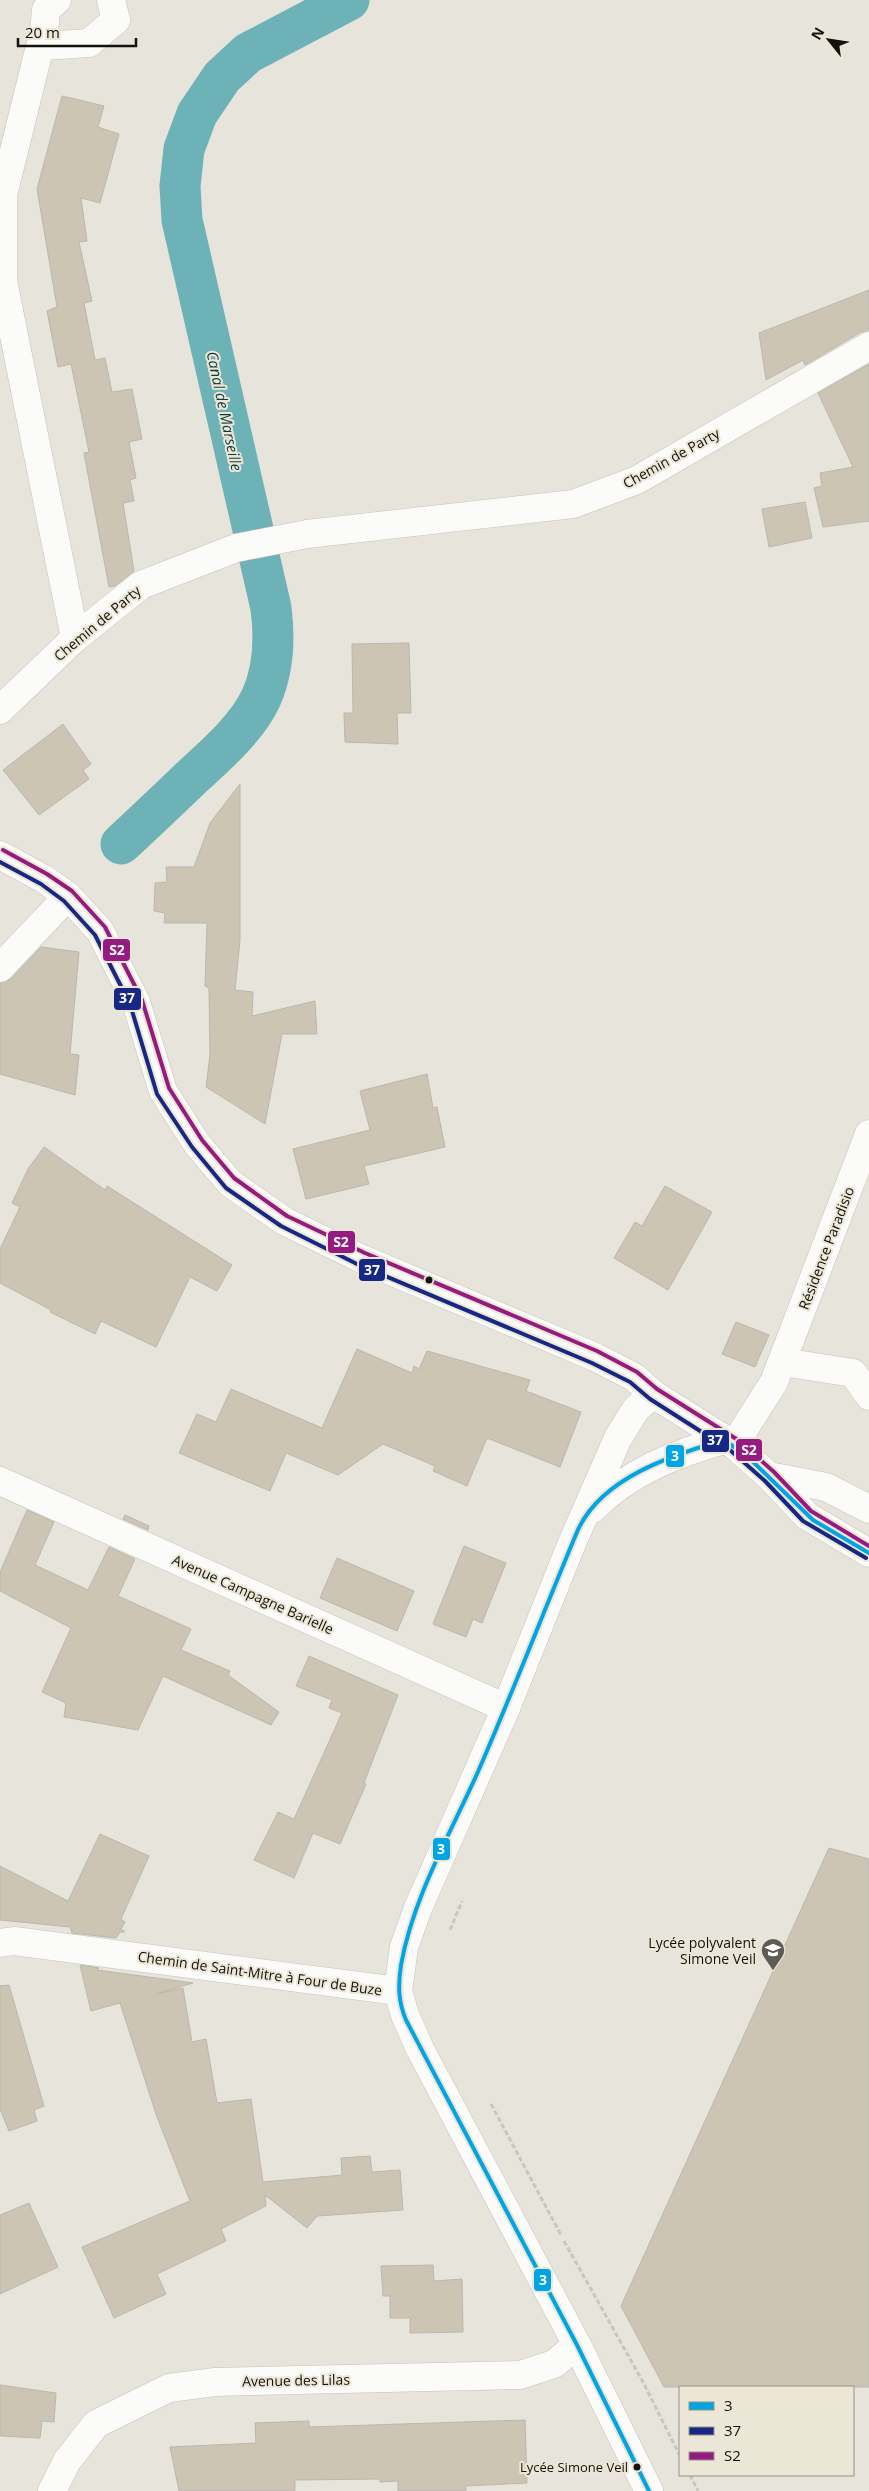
<svg xmlns="http://www.w3.org/2000/svg" width="869" height="2491" font-family="'Open Sans',sans-serif">
<rect width="100%" height="100%" fill="#e7e4db"/>
<g fill="none" stroke-linecap="round" stroke-linejoin="round">
<path stroke="#6cb2b7" stroke-width="41" d="M121,844C145,822 169,799 193,776C217,754 247,728 261,698C274,669 275,639 271,608L182,220L180,186L184,149L197,114L222,77L248,53L349,0"/>
</g>
<g fill="#ccc5b4" stroke="#b9b7b0">
<polygon points="62,96 104,106 98,127 119,134 100,203 81,198 87,241 79,242 92,301 84,303 95,360 105,358 112,392 132,389 142,439 129,442 136,478 130,480 134,501 123,503 134,571 115,586 109,587 84,453 89,452 71,364 58,367 47,311 57,307 37,189"/>
<polygon points="869,290 869,330 861,332 805,365 803,360 766,380 759,333"/>
<polygon points="869,364 869,521 823,527 814,488 822,486 820,473 853,467 818,393"/>
<polygon points="805,502 812,538 769,547 762,509"/>
<polygon points="409,643 411,713 397,713 398,744 345,742 344,713 353,713 352,644"/>
<polygon points="63,724 91,764 83,770 89,779 39,815 3,770"/>
<polygon points="240,784 240,940 235,990 253,992 252,1016 315,1001 317,1034 282,1034 265,1124 206,1087 210,1055 209,988 205,986 207,923 164,923 165,913 154,911 155,883 167,882 166,867 194,867 210,823"/>
<polygon points="41,947 79,952 70,1054 79,1055 75,1095 0,1074 0,983 11,979"/>
<polygon points="427,1074 433,1108 437,1107 445,1147 364,1166 369,1184 306,1199 293,1149 370,1130 360,1091"/>
<polygon points="44,1147 105,1190 107,1186 232,1265 217,1291 190,1277 156,1347 101,1321 95,1334 50,1312 51,1310 0,1283 0,1249 20,1207 12,1203 28,1169"/>
<polygon points="665,1186 712,1212 668,1290 614,1258 635,1222 642,1226"/>
<polygon points="736,1322 769,1335 755,1367 722,1354"/>
<polygon points="357,1349 412,1373 414,1366 419,1369 427,1351 530,1380 526,1391 581,1412 560,1467 487,1438 467,1486 433,1471 435,1466 383,1444 338,1475 286,1453 270,1491 179,1453 197,1414 216,1422 231,1389 322,1428"/>
<polygon points="27,1510 54,1522 35,1565 88,1590 109,1547 135,1559 118,1596 191,1629 181,1650 230,1671 228,1675 279,1712 271,1725 163,1676 138,1730 64,1717 66,1703 42,1692 71,1628 0,1591 0,1572"/>
<polygon points="125,1515 149,1526 148,1530 123,1519"/>
<polygon points="464,1546 506,1563 482,1623 473,1619 466,1637 433,1624"/>
<polygon points="337,1558 414,1591 397,1631 320,1598"/>
<polygon points="309,1656 398,1695 364,1783 366,1784 340,1844 313,1833 294,1878 254,1860 278,1812 294,1819 342,1713 329,1708 332,1700 296,1686"/>
<polygon points="100,1834 149,1856 121,1919 125,1922 121,1929 125,1932 120,1932 116,1938 72,1933 70,1927 0,1920 0,1866 68,1901"/>
<polygon points="829,1848 869,1859 869,2387 664,2387 621,2306"/>
<polygon points="80,1965 99,1968 97,1970 193,1983 156,1994 183,1988 192,2042 206,2039 217,2103 251,2099 263,2182 342,2175 341,2158 370,2156 372,2172 400,2170 403,2210 317,2216 307,2228 265,2195 266,2206 221,2229 226,2241 157,2274 166,2294 114,2318 82,2247 190,2201 157,2117 120,2003 91,2011"/>
<polygon points="9,1985 44,2106 34,2110 37,2121 9,2131 0,2109 0,1986"/>
<polygon points="29,2203 58,2267 0,2294 0,2215"/>
<polygon points="433,2265 434,2281 462,2279 463,2332 410,2333 410,2318 390,2318 390,2296 383,2296 381,2266"/>
<polygon points="0,2385 56,2393 54,2422 42,2421 40,2438 0,2436"/>
<polygon points="525,2420 527,2483 466,2486 466,2491 398,2491 398,2481 380,2482 380,2479 295,2480 295,2491 179,2491 170,2447 256,2443 255,2423 309,2421 309,2427"/>
</g>
<g fill="none" stroke-linecap="round" stroke-linejoin="round">
<g stroke="#c5c2bb" stroke-width="29">
<g id="minor">
<polyline points="57,0 46,10 43,46 40,46 3,195 3,281 75,638"/>
<polyline points="43,46 89,43 116,20 111,0"/>
<polyline points="0,710 75,638 141,585 236,548 307,534 573,504 637,480 869,346"/>
<polyline points="0,855 44,879 68,896 100,931 136,1002 163,1091 197,1144 230,1183 284,1221 362,1259 595,1357 634,1377 653,1394 734,1445 769,1476 807,1516 869,1553"/>
<polyline points="0,968 68,896"/>
<polyline points="783,1362 853,1373 869,1396"/>
<polyline points="734,1445 774,1382 869,1134"/>
<polyline points="769,1476 826,1487 869,1509"/>
<polyline points="0,1481 506,1708"/>
<path d="M592,1509C629,1472 674,1454 724,1440"/>
<polyline points="0,1943 14,1941 398,1991"/>
<polyline points="52,2491 67,2461 96,2424 169,2388 215,2382 520,2375 554,2364 577,2345"/>
<polyline points="649,2491 577,2345 420,2049 405,2015 398,1991 404,1947 418,1908 506,1708 572,1543 618,1438 636,1409 653,1394"/>
</g>
</g>
<g stroke="#c8c6c4" stroke-width="3" stroke-dasharray="5 2.5" stroke-linecap="butt">
<polyline points="450,1930 462,1901"/>
<polyline points="491,2104 561,2235"/>
<polyline points="564,2241 643,2382 680,2456"/>
<polyline points="690,2475 698,2491"/>
</g>
<use href="#minor" stroke="#fbfbfa" stroke-width="28"/>
<g stroke="#ece6d6" stroke-width="8">
<path id="bus-1" d="M649,2491L577,2345L406,2020C398,2001 398,1985 401,1965C413,1898 449,1836 477,1774C512,1694 543,1613 577,1532C600,1478 672,1455 724,1440L747,1456L813,1520L869,1553"/>
</g>
<g stroke="#ece6d6" stroke-width="8">
<polyline id="bus-2" points="0,862 41,884 64,901 95,935 130,1004 157,1094 192,1147 226,1188 281,1226 359,1265 592,1363 630,1382 650,1399 730,1450 765,1481 803,1521 866,1558"/>
</g>
<g stroke="#ece6d6" stroke-width="8">
<polyline id="bus-3" points="3,850 47,874 72,891 105,927 142,1000 169,1088 202,1140 234,1178 287,1216 365,1253 597,1351 637,1372 657,1389 738,1440 774,1472 811,1511 869,1546"/>
</g>
<use href="#bus-1" stroke="#01a5e3" stroke-width="4"/>
<use href="#bus-2" stroke="#162883" stroke-width="4"/>
<use href="#bus-3" stroke="#951b81" stroke-width="4"/>
</g>
<defs>
<g id="school-pin" transform="scale(1.25)"><path d="M0 17L-7.5 6A9.5 9.5 0 1 1 7.5 6Z" fill="#5e5c54" stroke="#ece6d6"/><path d="M0-5L7-2L0 1L-7-2ZM-4 1L0 2.5L4 1V4Q0 6-4 4Z" fill="#fff"/></g>
</defs>
<g fill-rule="evenodd">
<use href="#school-pin" x="773" y="1950"/>
</g>
<g fill="#14120c" stroke="#ece6d6" stroke-width="2">
<circle cx="429" cy="1280" r="4.5"/>
<circle cx="637" cy="2467" r="4.5"/>
</g>
<g text-anchor="middle" dominant-baseline="central" stroke-width="4" stroke-linejoin="round" paint-order="stroke">
<g font-size="13" fill="#14120c" stroke="#ece6d6" text-anchor="end">
<text x="628" y="2467">Lycée Simone Veil</text>
</g>
<g font-size="14" fill="#14120c" stroke="#ece6d6">
<text transform="translate(671 458) rotate(-29)">Chemin de Party</text>
<text transform="translate(97 623) rotate(-40)">Chemin de Party</text>
<text transform="translate(826 1248) rotate(-69)">Résidence Paradisio</text>
<text transform="translate(253 1594) rotate(24)">Avenue Campagne Barielle</text>
<text transform="translate(260 1973) rotate(8)">Chemin de Saint-Mitre à Four de Buze</text>
<text transform="translate(296 2380) rotate(-1)">Avenue des Lilas</text>
</g>
<g font-size="14" fill="#14120c" stroke="#ece6d6" text-anchor="end">
<text x="756" y="1942">Lycée polyvalent<tspan x="756" dy="16">Simone Veil</tspan></text>
</g>
<g font-size="15" font-style="italic" fill="#09393e" stroke="#ece6d6">
<text transform="translate(225 411) rotate(78)">Canal de Marseille</text>
</g>
</g>
<g stroke="#ece6d6" stroke-width="2">
<rect x="102" y="938" width="29" height="24" rx="5" fill="#951b81"/>
<rect x="113" y="987" width="29" height="24" rx="5" fill="#162883"/>
<rect x="327" y="1230" width="29" height="24" rx="5" fill="#951b81"/>
<rect x="358" y="1258" width="28" height="24" rx="5" fill="#162883"/>
<rect x="701" y="1429" width="29" height="24" rx="5" fill="#162883"/>
<rect x="735" y="1438" width="28" height="24" rx="5" fill="#951b81"/>
<rect x="665" y="1444" width="20" height="24" rx="5" fill="#01a5e3"/>
<rect x="432" y="1837" width="19" height="24" rx="5" fill="#01a5e3"/>
<rect x="533" y="2268" width="19" height="24" rx="5" fill="#01a5e3"/>
</g>
<g font-size="14" text-anchor="middle" font-weight="bold" fill="#fff">
<text x="117" y="955">S2</text>
<text x="127" y="1003">37</text>
<text x="341" y="1247">S2</text>
<text x="372" y="1275">37</text>
<text x="715" y="1445">37</text>
<text x="749" y="1455">S2</text>
<text x="675" y="1461">3</text>
<text x="441" y="1854">3</text>
<text x="543" y="2285">3</text>
</g>
<rect x="679" y="2386" width="175" height="90" fill="#ece6d6" stroke="#969185"/>
<rect x="689" y="2402" width="25" height="8" fill="#01a5e3" stroke="#969185"/>
<text x="724" y="2411" font-size="15" fill="#14120c">3</text>
<rect x="689" y="2427" width="25" height="8" fill="#162883" stroke="#969185"/>
<text x="724" y="2436" font-size="15" fill="#14120c">37</text>
<rect x="689" y="2452" width="25" height="8" fill="#951b81" stroke="#969185"/>
<text x="724" y="2461" font-size="15" fill="#14120c">S2</text>
<g transform="translate(829 40) rotate(300)" stroke="#ece6d6" stroke-width="4" paint-order="stroke">
<path d="M0-4L9 19L0 12L-9 19Z" fill="#14120c"/>
<text y="-8" font-size="14" font-weight="bold" text-anchor="middle" fill="#14120c">N</text>
</g>
<path d="M18 38v8h118v-8" fill="none" stroke="#14120c" stroke-width="2.5"/>
<text x="25" y="38" font-size="15" fill="#14120c" stroke="#ece6d6" stroke-width="4" paint-order="stroke">20 m</text>
</svg>
